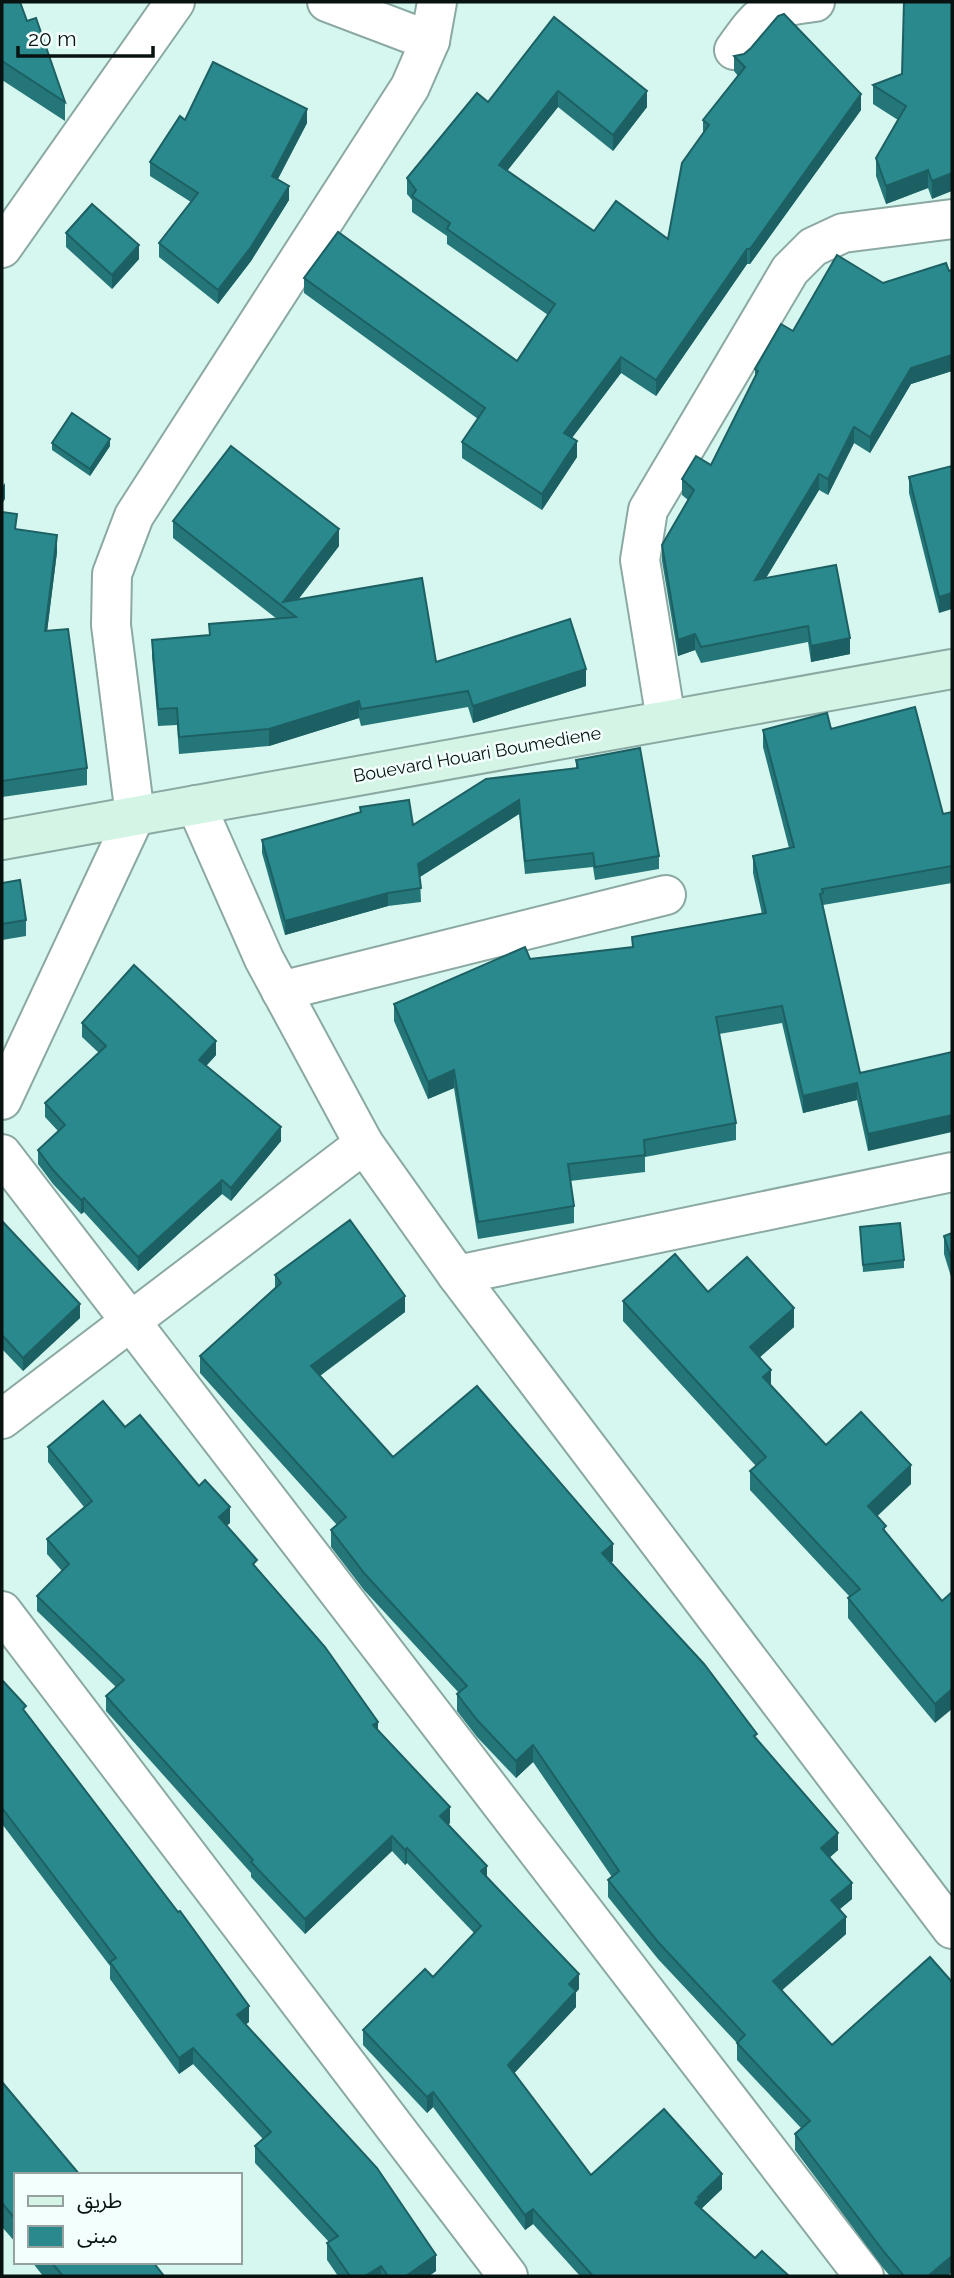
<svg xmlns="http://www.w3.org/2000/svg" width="954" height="2278" font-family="Raleway,'Noto Sans Arabic',sans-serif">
<rect width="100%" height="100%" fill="#d6f7ef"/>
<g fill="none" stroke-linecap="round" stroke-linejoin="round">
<g stroke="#8ba9a2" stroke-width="42">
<g id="street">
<polyline points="327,2 430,41"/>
<path d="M734,50C764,8 764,9 815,2"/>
<polyline points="2,248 175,2"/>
<polyline points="666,720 640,560 648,510 790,270 813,247 843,233 952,219"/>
<polyline points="196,805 264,959 364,1144 457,1275 952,1929"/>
<polyline points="281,991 666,895"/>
<polyline points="2,1100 135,816 111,625 112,574 134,516 410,87 430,41 437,2"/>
<polyline points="2,1154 864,2276"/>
<polyline points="457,1275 952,1172"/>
<polyline points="2,1419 364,1144"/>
<polyline points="2,1611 508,2276"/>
</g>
</g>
<g stroke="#8ba9a2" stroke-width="42">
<polyline id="secondary" points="2,840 952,669"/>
</g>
<use href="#street" stroke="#fff" stroke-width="38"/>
<use href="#secondary" stroke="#d4f5e5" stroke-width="38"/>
</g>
<g fill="#247679">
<polygon points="2,2 27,21 65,102 65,121 2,80"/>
<polygon points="952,2 932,199 928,188 886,204 876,176 876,158 898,120 873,104 873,85 902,74"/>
<polygon points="554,17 647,107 613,151 558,107 507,171 594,231 668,239 703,134 703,120 738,76 734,71 734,56 861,110 750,264 747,264 656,396 621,373 572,438 577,457 542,510 462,458 462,442 478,419 304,293 304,278 517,361 548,315 447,244 447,236 412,212 412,200 407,194 407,178 488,102"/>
<polygon points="185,120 307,123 278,179 289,200 251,261 218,304 159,257 159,243 191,202 150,176 150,162"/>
<polygon points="66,233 139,259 112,289 66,247"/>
<polygon points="952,270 952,371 911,384 870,453 854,443 828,495 819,490 766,578 850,654 811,662 808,642 701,663 695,650 678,656 662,561 662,545 688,500 682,495 682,479 711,465 755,378 755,369 793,331 883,283"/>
<polygon points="52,443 110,446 90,476 52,450"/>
<polygon points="952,466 939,613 909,493 909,477"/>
<polygon points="2,512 17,530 57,552 47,631 87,768 87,785 2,797"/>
<polygon points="173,521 339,546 298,600 436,662 586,686 473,723 468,707 361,726 359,718 269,746 179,754 177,725 158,726 152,656 152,640 209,635 209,624 277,619 173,538"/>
<polygon points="831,729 943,814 952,812 952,883 823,905 860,1073 952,1052 868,1151 857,1100 803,1113 782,1023 719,1034 736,1123 736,1140 645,1157 645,1172 570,1181 574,1206 574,1223 478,1239 454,1088 428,1099 394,1021 394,1004 530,959 632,947 632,937 762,914 753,873 753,856 789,848 763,747 763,730"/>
<polygon points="576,760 659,856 659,869 595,880 593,867 525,874 519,814 420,877 421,902 388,906 285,935 262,853 262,840 360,812 360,807 413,825 576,769"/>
<polygon points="2,883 26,920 26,936 2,940"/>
<polygon points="82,1023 216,1055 206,1066 281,1141 231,1201 222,1194 138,1271 84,1212 81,1214 53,1184 38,1164 38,1150 58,1131 45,1117 45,1103 99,1053 82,1037"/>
<polygon points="2,1221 80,1318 23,1371 2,1349"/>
<polygon points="860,1227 904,1260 904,1268 863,1272"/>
<polygon points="952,1233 952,1280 944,1254 944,1236"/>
<polygon points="275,1275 405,1312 320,1376 393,1457 613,1561 611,1563 757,1740 838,1850 829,1858 852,1899 840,1909 846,1934 781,1991 948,2276 890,2276 884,2269 795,2150 795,2134 801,2128 737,2060 737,2043 658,1959 608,1897 608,1880 612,1877 533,1762 516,1778 477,1737 457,1711 457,1694 459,1693 364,1590 331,1547 331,1530 337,1525 200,1373 200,1356 275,1288"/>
<polygon points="708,1292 794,1327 760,1357 771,1386 826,1445 911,1484 877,1516 886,1532 942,1601 935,1723 848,1618 848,1598 850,1597 750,1490 750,1471 756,1466 623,1321 623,1301"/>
<polygon points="125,1427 230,1523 226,1526 257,1569 378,1731 450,1823 448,1824 487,1877 579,1989 576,1992 576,2007 514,2073 591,2175 722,2189 701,2209 755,2258 789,2276 580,2276 533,2224 525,2230 433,2107 427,2113 363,2045 363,2030 433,1977 474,1933 407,1863 405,1865 392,1851 305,1934 251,1877 251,1873 106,1711 106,1696 116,1687 37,1611 37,1596 62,1571 47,1554 47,1539 84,1507 48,1462 48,1447"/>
<polygon points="2,1680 249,2022 246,2024 436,2271 429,2276 338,2276 327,2260 327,2243 329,2242 255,2163 255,2146 263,2139 193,2064 179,2074 110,1979 110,1966 2,1824"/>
<polygon points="2,2082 16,2175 16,2243 2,2227"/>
<polygon points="32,2262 153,2262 164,2276 43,2276"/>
</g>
<g fill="#1d6063">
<polygon points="558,91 558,107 499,181 499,165"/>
<polygon points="647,91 647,107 613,151 613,135"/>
<polygon points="861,94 861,110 750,264 750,249"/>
<polygon points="307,109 307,123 272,190 272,176"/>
<polygon points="928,170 928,188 886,204 886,186"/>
<polygon points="952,173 952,191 932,199 932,181"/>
<polygon points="289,186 289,200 251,261 218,304 218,290"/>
<polygon points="139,245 139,259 112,289 112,275"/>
<polygon points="747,249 747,264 656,396 656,380"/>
<polygon points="952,355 952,371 911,384 870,453 870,437 911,368"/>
<polygon points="621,357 621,373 564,448 564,433"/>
<polygon points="854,427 854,443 828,495 828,479"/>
<polygon points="110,439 110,446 90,476 90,469"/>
<polygon points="577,441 577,457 542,510 542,494"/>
<polygon points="819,474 819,490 755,596 755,580"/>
<polygon points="5,483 5,499 2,504 2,487"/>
<polygon points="339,529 339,546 289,611 283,602"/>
<polygon points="57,535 57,552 45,648 45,631"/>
<polygon points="952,593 952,609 939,613 939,597"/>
<polygon points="695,634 695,650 678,656 678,640"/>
<polygon points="850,638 850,654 811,662 811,646"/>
<polygon points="586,669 586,686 473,723 473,706"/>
<polygon points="359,701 359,718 269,746 269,729"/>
<polygon points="519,800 519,814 418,878 418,864"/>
<polygon points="388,893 388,906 285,935 285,921"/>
<polygon points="216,1041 216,1055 199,1074 199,1060"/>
<polygon points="454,1070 454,1088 428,1099 428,1082"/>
<polygon points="857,1083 857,1100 803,1113 803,1096"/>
<polygon points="952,1115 952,1132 868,1151 868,1134"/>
<polygon points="281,1127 281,1141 231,1201 231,1188"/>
<polygon points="222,1180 222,1194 138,1271 138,1257"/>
<polygon points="84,1198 84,1212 81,1214 81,1200"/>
<polygon points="405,1296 405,1312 311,1382 311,1366"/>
<polygon points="80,1304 80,1318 23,1371 23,1358"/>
<polygon points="794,1308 794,1327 750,1366 750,1347"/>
<polygon points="771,1370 771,1389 763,1377"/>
<polygon points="911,1465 911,1484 868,1525 868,1506"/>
<polygon points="230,1507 230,1523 219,1532 219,1517"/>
<polygon points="613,1544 613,1561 602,1570 602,1553"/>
<polygon points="952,1689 952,1709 935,1723 935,1704"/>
<polygon points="378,1722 378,1737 373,1725"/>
<polygon points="533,1745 533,1762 516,1778 516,1761"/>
<polygon points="450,1807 450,1823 440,1832 440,1816"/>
<polygon points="838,1833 838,1850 821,1865 821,1848"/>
<polygon points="392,1836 392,1851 305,1934 305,1919"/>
<polygon points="407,1848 407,1863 405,1865 405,1850"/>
<polygon points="487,1866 487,1881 481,1871"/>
<polygon points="852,1883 852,1899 831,1916 831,1900"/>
<polygon points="846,1917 846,1934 773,1998 773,1981"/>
<polygon points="579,1974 579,1989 576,1992 576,2007 508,2080 508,2065 569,1984"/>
<polygon points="249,2006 249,2022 237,2031 237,2015"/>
<polygon points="193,2048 193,2064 179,2074 179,2058"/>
<polygon points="433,2092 433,2107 427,2113 427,2097"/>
<polygon points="722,2174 722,2189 700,2210 695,2203 698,2197"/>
<polygon points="533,2209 533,2224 525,2230 525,2215"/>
<polygon points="436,2255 436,2271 429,2276 406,2276"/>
<polygon points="952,2256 952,2272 948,2276 928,2276"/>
<polygon points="381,2266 381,2276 365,2276"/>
</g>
<g fill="#2a898d" stroke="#1d6063" stroke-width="2">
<polygon points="2,2 20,2 27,21 36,18 65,102 2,61"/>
<polygon points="904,2 952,2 952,173 932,181 928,170 886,186 876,158 906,106 873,85 902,74"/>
<polygon points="784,14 861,94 750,249 747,249 656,380 621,357 564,433 577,441 542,494 462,442 485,408 304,278 338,232 517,361 555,304 447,229 450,223 412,196 416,190 407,178 477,93 488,102 554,17 647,91 613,135 558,91 499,165 594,231 616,201 668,239 682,163 709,125 703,120 745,67 734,56 744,54 751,48 778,16"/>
<polygon points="213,62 307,109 272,176 289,186 251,247 218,290 159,243 198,193 150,162 180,116 185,120"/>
<polygon points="92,204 139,245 112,275 66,233"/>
<polygon points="837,255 883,283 946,263 949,271 952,270 952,355 911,368 870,437 854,427 828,479 819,474 755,580 836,565 850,638 811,646 808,626 701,647 695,634 678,640 662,545 694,490 682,479 696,456 711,465 758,371 755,369 781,324 793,331"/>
<polygon points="72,413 110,439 90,469 52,443"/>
<polygon points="231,446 339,529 283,602 422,578 436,662 570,619 586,669 473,706 468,691 361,709 359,701 269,729 179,737 177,708 158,709 152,640 210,635 209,624 296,617 173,521"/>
<polygon points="952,466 952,593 939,597 909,477"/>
<polygon points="2,512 17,514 15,529 57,535 45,631 68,629 87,768 2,781"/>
<polygon points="915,707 943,814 952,812 952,866 822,889 823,893 820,894 860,1073 952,1052 952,1115 868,1134 857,1083 803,1096 782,1006 716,1017 736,1123 644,1140 645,1155 568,1164 574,1206 478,1222 454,1070 428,1082 394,1004 525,947 530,959 633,947 632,937 766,913 753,856 794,847 763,730 827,713 831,729"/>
<polygon points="640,748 659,856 595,867 593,853 525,861 519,800 418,864 421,888 388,893 285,921 262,840 361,812 360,807 409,800 413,825 486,779 578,768 576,760"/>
<polygon points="20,880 26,920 2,924 2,883"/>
<polygon points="134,965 216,1041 199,1060 281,1127 231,1188 222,1180 138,1257 84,1198 81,1200 53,1170 38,1150 65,1125 45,1103 106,1046 82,1023"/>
<polygon points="350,1220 405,1296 311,1366 393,1457 477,1386 613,1544 602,1553 704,1664 757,1734 754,1736 838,1833 821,1848 852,1883 831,1900 846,1917 773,1981 832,2045 930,1957 952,1982 952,2256 928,2276 904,2276 884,2252 795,2134 810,2121 737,2043 745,2035 658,1942 608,1880 619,1871 533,1745 516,1761 477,1720 457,1694 467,1686 364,1573 331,1530 346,1517 200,1356 281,1283 275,1275"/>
<polygon points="2,1221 80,1304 23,1358 2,1335"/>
<polygon points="900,1223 904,1260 863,1265 860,1227"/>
<polygon points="952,1233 952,1261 944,1236"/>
<polygon points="675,1254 708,1292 747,1257 794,1308 750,1347 771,1370 763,1377 826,1445 861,1412 911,1465 868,1506 886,1526 883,1529 942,1601 952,1592 952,1689 935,1704 848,1598 860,1589 750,1471 766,1457 623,1301"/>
<polygon points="103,1401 125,1427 140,1415 199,1486 205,1480 230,1507 219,1517 257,1560 253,1564 325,1647 378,1722 373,1725 450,1807 440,1816 487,1866 481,1871 579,1974 569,1984 576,1991 508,2065 591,2175 664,2109 722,2174 698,2197 700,2198 695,2203 755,2258 762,2251 789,2276 593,2276 533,2209 525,2215 433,2092 427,2097 363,2030 425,1969 433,1977 481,1926 407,1848 405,1850 392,1836 305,1919 251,1862 253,1860 106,1696 124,1680 37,1596 69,1564 47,1539 92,1501 48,1447"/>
<polygon points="2,1680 26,1706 23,1709 178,1912 180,1911 249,2006 237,2015 377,2168 436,2255 406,2276 388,2276 381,2266 365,2276 350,2276 327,2243 338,2236 255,2146 271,2132 193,2048 179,2058 110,1962 116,1958 2,1808"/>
<polygon points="2,2082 80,2175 16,2175 16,2220 2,2203"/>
<polygon points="51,2262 153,2262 164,2276 63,2276"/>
</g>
<g text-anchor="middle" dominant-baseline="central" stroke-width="5" stroke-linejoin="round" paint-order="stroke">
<g font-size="18" fill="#081311" stroke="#f2fffc">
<text transform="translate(477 754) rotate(-10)">Bouevard Houari Boumediene</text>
</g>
</g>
<rect width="954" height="2278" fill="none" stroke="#081311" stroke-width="7"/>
<rect x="14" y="2173" width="228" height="91" fill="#f2fffc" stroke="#94a19e" stroke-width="2"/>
<rect x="28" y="2196" width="35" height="10" fill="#d4f5e5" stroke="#94a19e" stroke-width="2"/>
<text x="77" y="2208" font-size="21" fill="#081311">طريق</text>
<rect x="28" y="2226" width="35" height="21" fill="#2a898d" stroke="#94a19e" stroke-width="2"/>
<text x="77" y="2243" font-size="21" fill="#081311">مبنى</text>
<path d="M18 46v10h135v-10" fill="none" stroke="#081311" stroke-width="3.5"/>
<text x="28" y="46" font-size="21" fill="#081311" stroke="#f2fffc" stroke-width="5" paint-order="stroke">20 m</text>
</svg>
